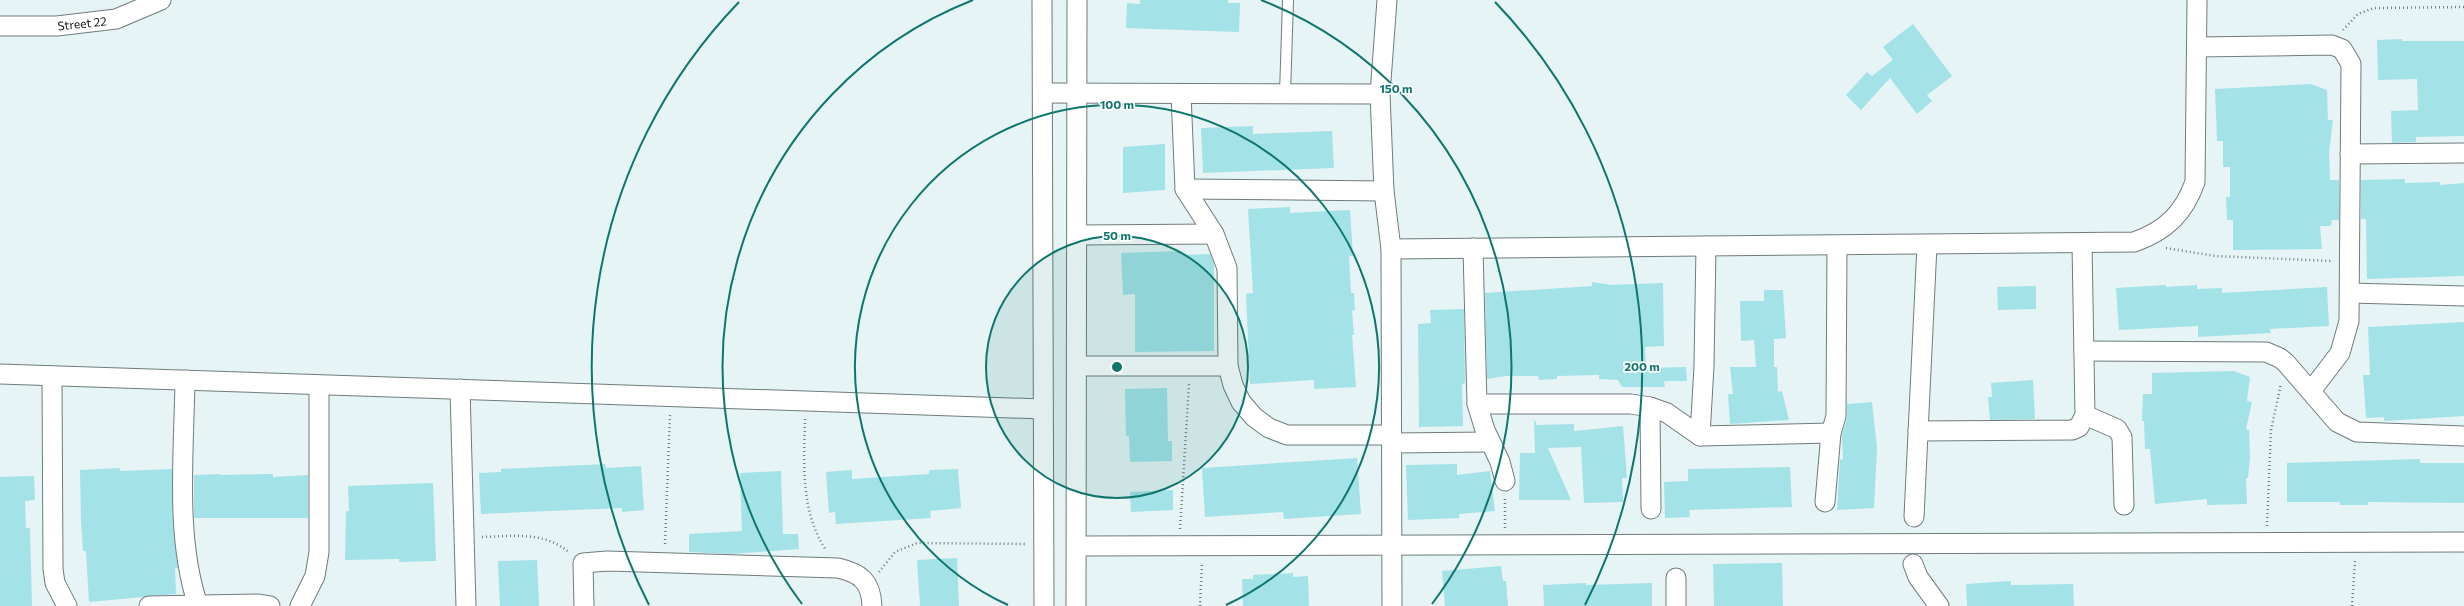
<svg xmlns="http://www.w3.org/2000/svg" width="2464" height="606" font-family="Commissioner,sans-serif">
<rect width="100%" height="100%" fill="#e6f4f5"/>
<g fill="#a3e2e7">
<polygon points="1140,0 1228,0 1228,3 1240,3 1239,32 1126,28 1127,3 1140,4"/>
<polygon points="1913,24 1952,76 1927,95 1932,101 1917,114 1890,78 1861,110 1846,95 1867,72 1872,76 1893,60 1883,47"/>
<polygon points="2402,39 2402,41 2464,41 2464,136 2416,137 2416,142 2392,143 2391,111 2418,110 2417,79 2378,80 2377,40"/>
<polygon points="2311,84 2327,90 2328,120 2333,120 2329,152 2330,180 2339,180 2339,220 2332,220 2331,226 2320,226 2322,249 2233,250 2233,220 2227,220 2226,197 2230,197 2230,167 2223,167 2223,141 2217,141 2215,89"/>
<polygon points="1253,126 1253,134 1332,131 1334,168 1203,173 1201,128"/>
<polygon points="1165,144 1165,190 1123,193 1123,147"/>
<polygon points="2405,179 2405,183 2440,182 2440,185 2464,183 2464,276 2367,279 2366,219 2361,219 2361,180"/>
<polygon points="1290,207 1290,213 1350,210 1353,256 1349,256 1351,293 1354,293 1355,310 1352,311 1354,335 1352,335 1356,387 1314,389 1314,380 1250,384 1246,294 1253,293 1248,209"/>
<polygon points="1181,251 1182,255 1210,254 1214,264 1214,351 1135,352 1135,294 1123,295 1121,253"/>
<polygon points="1592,282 1612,285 1663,283 1664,346 1645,347 1646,368 1686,367 1687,381 1664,381 1665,387 1622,387 1618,380 1599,379 1599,375 1557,376 1557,379 1539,380 1538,376 1506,376 1487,379 1485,293 1592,286"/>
<polygon points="2166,285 2166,287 2197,285 2197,289 2222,288 2222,293 2327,287 2329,326 2270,329 2271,333 2198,337 2198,326 2119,330 2116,288"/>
<polygon points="2036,286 2036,309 1998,310 1997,287"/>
<polygon points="1764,290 1783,290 1786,338 1774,339 1774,367 1777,367 1778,392 1782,391 1789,420 1730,424 1728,394 1733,394 1730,367 1756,367 1754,340 1741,341 1740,301 1764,301"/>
<polygon points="1464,309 1465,383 1462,384 1463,426 1419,427 1418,324 1431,323 1430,310"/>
<polygon points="2464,322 2464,416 2384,421 2384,417 2366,418 2363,375 2370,375 2368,327"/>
<polygon points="2234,371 2250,377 2247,401 2252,402 2246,429 2249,430 2250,458 2248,478 2246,478 2247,504 2207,505 2207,499 2155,504 2150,449 2145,449 2144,421 2142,421 2143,394 2152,394 2152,373"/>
<polygon points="2033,380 2035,419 1990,420 1988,397 1992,397 1991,383"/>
<polygon points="1167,388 1168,441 1172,441 1172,461 1130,462 1129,436 1126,436 1125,389"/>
<polygon points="1872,402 1877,448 1874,508 1837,510 1840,460 1843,459 1842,435 1847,419 1847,404"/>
<polygon points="1534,419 1537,425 1574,424 1574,431 1623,426 1627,478 1622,478 1623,502 1584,503 1581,447 1548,448 1571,500 1519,500 1520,453 1535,453"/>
<polygon points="1357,458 1361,514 1284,519 1283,512 1205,517 1202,468"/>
<polygon points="2420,459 2420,463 2464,463 2464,503 2368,502 2368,505 2340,505 2340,502 2287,502 2287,463"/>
<polygon points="605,464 606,468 641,466 644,510 622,512 622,508 481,514 479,473 501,472 501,469"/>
<polygon points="1457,464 1457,475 1490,471 1495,511 1459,514 1459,518 1408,520 1406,465"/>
<polygon points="1790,467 1792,507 1689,510 1690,517 1665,518 1664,482 1688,481 1688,469"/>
<polygon points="120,468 120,471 172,469 173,524 178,568 175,568 176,594 89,602 86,551 83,551 81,522 80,470"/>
<polygon points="958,469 961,508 930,511 931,518 836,524 835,512 829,513 826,472 852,470 852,479 929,474 929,470"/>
<polygon points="781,471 783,534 798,534 799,549 730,554 689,552 689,534 742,531 740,473"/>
<polygon points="220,474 220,475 273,474 273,477 308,475 308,518 194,518 194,475"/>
<polygon points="34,476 35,500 25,501 26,528 30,528 32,606 0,606 0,477"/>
<polygon points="433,483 436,561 399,562 399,559 345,560 346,511 349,511 348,486"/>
<polygon points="1173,490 1173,510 1131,512 1130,492"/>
<polygon points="957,558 959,606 920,606 917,560"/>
<polygon points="537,560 539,606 500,606 498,561"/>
<polygon points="1782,563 1783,606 1714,606 1713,564"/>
<polygon points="1501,566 1503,581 1506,581 1508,606 1445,606 1442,571"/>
<polygon points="1293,573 1293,577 1308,576 1309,606 1243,606 1242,579 1253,579 1253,575"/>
<polygon points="2011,581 2011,585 2073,584 2074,606 1967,606 1966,584"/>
<polygon points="1586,583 1586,585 1652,583 1652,606 1544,606 1543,585"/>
</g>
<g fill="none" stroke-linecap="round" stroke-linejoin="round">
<g stroke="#6f7b7c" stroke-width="12">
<polyline id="service" points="1285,94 1288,0"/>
</g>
<g stroke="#6f7b7c" stroke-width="21">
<g id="minor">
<polyline points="1042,0 1044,606"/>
<polyline points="1387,0 1380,94 1384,191 1391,249 1392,606"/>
<polyline points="0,26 57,26 116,19 161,0"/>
<polyline points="2197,47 2332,45 2342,49 2351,64 2349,321 2340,353 2311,391"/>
<polyline points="1043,93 1380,94"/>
<polyline points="1181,94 1185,189 1214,234 1227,268 1228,366 1233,385 1241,402 1254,417 1269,428 1287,435 1392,435"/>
<polyline points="2350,154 2464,153"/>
<polyline points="1185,189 1384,191"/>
<polyline points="1078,235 1214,234"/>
<polyline points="1473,248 1477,404 1485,430 1500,462 1505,481"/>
<path d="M1391,249L2134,242C2166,231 2184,213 2195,182L2197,0"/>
<polyline points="2350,293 2464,296"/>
<polyline points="2084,351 2266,352 2280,358 2286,363 2337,422 2357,432 2464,436"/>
<polyline points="1077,366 1228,366"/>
<polyline points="0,374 1043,409"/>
<polyline points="52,376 53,569 55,583 67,606"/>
<path d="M185,380C184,452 175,538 198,605"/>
<polyline points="460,389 466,606"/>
<polyline points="1477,404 1631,404 1650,407 1667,413 1700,436 1831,433"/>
<polyline points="1650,407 1651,509"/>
<polyline points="2085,415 2117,429 2122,437 2124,505"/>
<polyline points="1918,431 2072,430 2079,427 2085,415 2082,244"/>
<polyline points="1700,436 1704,366 1706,246"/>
<polyline points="1392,443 1490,442"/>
<polyline points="1825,502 1831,433 1836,416 1837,246"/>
<polyline points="1914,517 1927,245"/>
<polyline points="1077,546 2464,542"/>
<polyline points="1913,564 1918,577 1939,606"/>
<polyline points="149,606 257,604 270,606"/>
<polyline points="300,606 315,576 319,552 319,385"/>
<path d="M584,606L583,563L607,561L838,568C860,573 871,581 872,606"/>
<polyline points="1076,606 1077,0"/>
<polyline points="1676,606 1676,578"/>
</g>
</g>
<g stroke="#747c7d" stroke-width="2.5" stroke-dasharray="1 3" stroke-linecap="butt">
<polyline points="2343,30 2358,14 2374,8 2464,7"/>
<polyline points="2166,248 2215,256 2332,261"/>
<path d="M805,419C804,463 800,511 826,550"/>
<polyline points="1505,499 1505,528"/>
<polyline points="2267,526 2271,430 2281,384"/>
<polyline points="1180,529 1189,384"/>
<path d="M482,537C514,536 544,531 570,553"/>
<polyline points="665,544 670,414"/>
<polyline points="879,572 895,552 917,543 1027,544"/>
<polyline points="1200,606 1202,563"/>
<polyline points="2352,606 2355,561"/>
</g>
<use href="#service" stroke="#fff" stroke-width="10"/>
<use href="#minor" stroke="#fff" stroke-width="19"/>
</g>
<circle cx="1117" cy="367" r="131" fill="#0f766e" fill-opacity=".12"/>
<g fill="none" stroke="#0f766e" stroke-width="2">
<circle cx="1117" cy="367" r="131"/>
<path d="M1008 605A262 262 0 1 1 1226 605"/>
<path d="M802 604A394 394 0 0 1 973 0M1261 0A394 394 0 0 1 1432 604"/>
<path d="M649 605A525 525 0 0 1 739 2M1495 2A525 525 0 0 1 1585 605"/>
</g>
<g text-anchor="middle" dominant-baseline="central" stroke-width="3.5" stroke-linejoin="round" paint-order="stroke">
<g font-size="12" fill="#131718" stroke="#fff">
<text transform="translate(82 23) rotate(-6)">Street 22</text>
</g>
</g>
<circle cx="1117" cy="367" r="6" fill="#0f766e" stroke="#fff" stroke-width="2"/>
<g font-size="12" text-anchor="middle" font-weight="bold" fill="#0f766e" stroke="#fff" stroke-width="3.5" stroke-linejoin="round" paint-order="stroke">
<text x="1396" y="93">150 m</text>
<text x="1117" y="109">100 m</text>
<text x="1117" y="240">50 m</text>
<text x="1642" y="371">200 m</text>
</g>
</svg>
